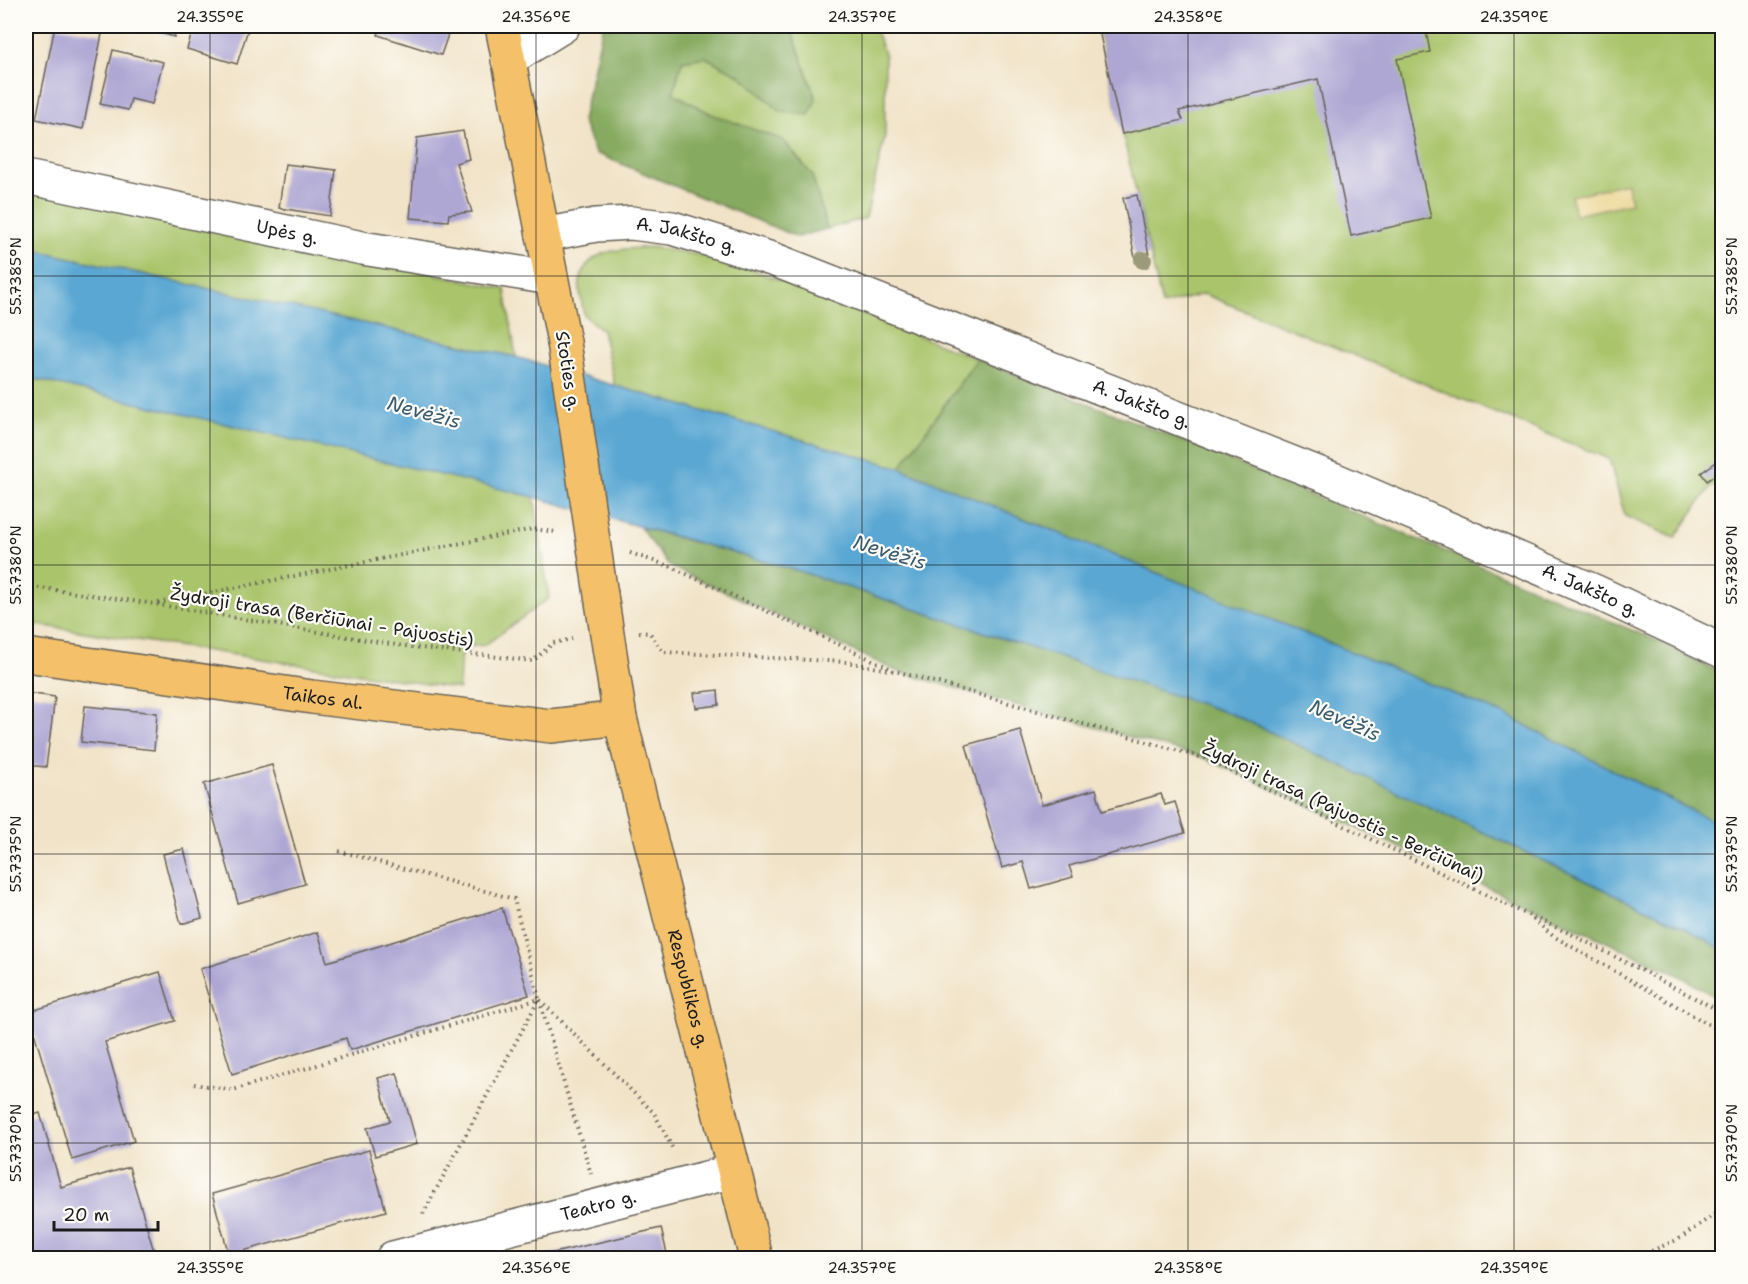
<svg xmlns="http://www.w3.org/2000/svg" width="1748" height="1284" font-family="'Shantell Sans',sans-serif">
<rect width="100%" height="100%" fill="#fdfcf7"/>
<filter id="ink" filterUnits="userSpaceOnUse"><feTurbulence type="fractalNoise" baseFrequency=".0167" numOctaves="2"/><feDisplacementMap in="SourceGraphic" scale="12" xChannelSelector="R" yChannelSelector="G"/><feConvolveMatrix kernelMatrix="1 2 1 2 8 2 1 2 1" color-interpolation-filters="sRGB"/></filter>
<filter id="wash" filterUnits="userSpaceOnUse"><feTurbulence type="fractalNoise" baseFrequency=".008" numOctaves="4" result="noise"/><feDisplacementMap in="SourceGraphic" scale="24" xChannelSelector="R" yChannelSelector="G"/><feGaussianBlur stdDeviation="1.35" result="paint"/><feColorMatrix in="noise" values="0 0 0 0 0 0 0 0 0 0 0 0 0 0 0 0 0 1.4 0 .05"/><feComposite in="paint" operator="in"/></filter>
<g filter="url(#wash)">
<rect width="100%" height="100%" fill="#f1e3c7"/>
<g fill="#a9c46a" stroke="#627043" stroke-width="1.5">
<polygon points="790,26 874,26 885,56 885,136 866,218 827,229 812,175 711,114 673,93 682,61 705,57 741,76 781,112 816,98"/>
<polygon points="1098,26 1722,26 1722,480 1709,489 1675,538 1625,516 1609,459 1204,294 1162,305"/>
<polygon points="26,187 505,289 516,357 26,248"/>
<path d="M651,247L700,255L744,266L977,359L900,468L615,386L602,330L584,315C583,306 578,291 580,282C587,246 623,250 651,247Z"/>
<polygon points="26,377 534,497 549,598 485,645 461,647 459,689 26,623"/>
</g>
<g fill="#86aa5e" stroke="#51633d" stroke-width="1.5">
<polygon points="603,26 790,26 816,99 809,115 781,112 741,76 705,57 682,61 673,93 711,114 783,140 812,175 827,229 797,237 595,153 582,121"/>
<polygon points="977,359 1218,455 1660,642 1722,674 1722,826 1503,714 900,468"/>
<polygon points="640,527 802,572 1234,715 1682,926 1722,949 1722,1001 1677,974 1204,758 899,672 669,566"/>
</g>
<polygon fill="#eeda9e" stroke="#857b5d" stroke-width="1.5" points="1627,183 1631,203 1575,215 1571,196"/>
<polygon fill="#5aa7d3" stroke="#3b6278" stroke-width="1.5" points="26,248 516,357 900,468 1503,714 1722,826 1722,949 1682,926 1234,715 802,572 534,497 26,377"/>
<g id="blocks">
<g fill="#aea7d4">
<polygon points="55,26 102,34 83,129 36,119"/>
<polygon points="139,26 177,26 174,37"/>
<polygon points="194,26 249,26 237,64 187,49"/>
<polygon points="381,26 451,26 441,55 378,35"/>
<polygon points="1098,26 1425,26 1430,52 1397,59 1431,218 1351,236 1318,79 1179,111 1183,120 1122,134"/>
<polygon points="113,50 163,62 152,104 131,99 128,110 100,104"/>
<polygon points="463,131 469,159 456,163 472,212 449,214 448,221 410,218 417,138"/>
<polygon points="285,164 336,170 330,216 279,208"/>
<polygon points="1137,195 1149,255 1135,258 1123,198"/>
<polygon points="1719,460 1722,465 1722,469 1707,481 1701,473"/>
<polygon points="718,690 719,705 696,708 694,693"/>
<polygon points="26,693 55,697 46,767 26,765"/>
<polygon points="85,706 157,713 154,750 81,742"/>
<polygon points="1020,730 1042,805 1096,789 1102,811 1161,794 1165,805 1175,802 1185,833 1069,866 1073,877 1031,889 1023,862 1002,868 966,745"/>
<polygon points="272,765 305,884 238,903 204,784"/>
<polygon points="184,849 202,918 181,924 163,854"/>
<polygon points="502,908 529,995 350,1050 346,1038 232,1074 200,969 318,932 327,962"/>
<polygon points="160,972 175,1021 105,1042 134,1141 72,1160 28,1012"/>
<polygon points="397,1073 417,1144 375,1156 367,1128 390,1121 378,1078"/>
<polygon points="40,1113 61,1187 129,1167 156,1258 26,1258 26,1117"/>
<polygon points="369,1150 386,1211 229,1255 212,1194"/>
<polygon points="661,1228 668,1258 532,1258"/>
</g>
</g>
</g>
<g filter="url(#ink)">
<use href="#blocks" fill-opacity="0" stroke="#676258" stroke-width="1.5"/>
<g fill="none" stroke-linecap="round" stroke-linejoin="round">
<g stroke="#676258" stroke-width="36">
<g id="minor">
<polyline points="508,60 563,26"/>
<path id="s1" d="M26,177L362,248L551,278"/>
<path id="s2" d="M543,235L596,225L631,223L672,228L775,260L1333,479L1596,592L1722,651"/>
<path id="s3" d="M393,1258L734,1171"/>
</g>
</g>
<g stroke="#676258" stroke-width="36">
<g id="major">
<polyline points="502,26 564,342"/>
<path id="s4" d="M601,595L620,718L756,1258"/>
<path id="s5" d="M26,655L312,697L551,726L620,718"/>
</g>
</g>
<g stroke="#676258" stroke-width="4" stroke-dasharray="1.5 4.5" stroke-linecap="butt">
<polyline points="630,553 669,566 892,669"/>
<polyline points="26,586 155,604 396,645 533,661 553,643 572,639"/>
<polyline points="158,603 533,529 557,532"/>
<polyline points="639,632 650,633 663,652 847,662 899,672 1204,758 1528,915 1571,934 1722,1012"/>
<polyline points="339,851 514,899 539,999"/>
<polyline points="1533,919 1553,936 1722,1032"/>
<polyline points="194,1084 233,1090 539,999 654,1113 674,1151"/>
<polyline points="423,1214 539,999 591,1174"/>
<polyline points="1635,1258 1679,1239 1722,1209"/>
</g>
<use href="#minor" stroke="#fff" stroke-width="33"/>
<use href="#major" stroke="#f4c16a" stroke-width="33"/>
<g stroke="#676258" stroke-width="36" stroke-linecap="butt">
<polyline id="major-bridge" points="564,342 601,595"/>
</g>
<use href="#major-bridge" stroke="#f4c16a" stroke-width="33"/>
</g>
<circle fill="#9b9a7a" cx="1143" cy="260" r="9"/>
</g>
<path fill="none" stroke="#1c1c1c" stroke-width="1.5" stroke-opacity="0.45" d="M210,26V1258M536,26V1258M862,26V1258M1188,26V1258M1514,26V1258M26,276H1722M26,565H1722M26,854H1722M26,1143H1722"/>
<g text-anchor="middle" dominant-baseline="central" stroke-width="4.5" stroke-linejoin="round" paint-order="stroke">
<g font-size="18" fill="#1c1c1c" stroke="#fdfcf7">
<text stroke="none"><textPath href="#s1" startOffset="267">Upės g.</textPath></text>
<text stroke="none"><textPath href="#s2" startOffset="146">A. Jakšto g.</textPath></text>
<text transform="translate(568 371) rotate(81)">Stoties g.</text>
<text stroke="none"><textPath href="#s2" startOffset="632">A. Jakšto g.</textPath></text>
<text stroke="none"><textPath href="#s2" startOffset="1118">A. Jakšto g.</textPath></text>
<text transform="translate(322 617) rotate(9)">Žydroji trasa (Berčiūnai - Pajuostis)</text>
<text stroke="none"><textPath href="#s5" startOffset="300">Taikos al.</textPath></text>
<text transform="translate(1343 812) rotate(25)">Žydroji trasa (Pajuostis - Berčiūnai)</text>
<text stroke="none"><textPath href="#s4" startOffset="404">Respublikos g.</textPath></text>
<text stroke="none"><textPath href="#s3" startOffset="212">Teatro g.</textPath></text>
</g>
<g font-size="20" font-style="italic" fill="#385b6e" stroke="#fdfcf7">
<text transform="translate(424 412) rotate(15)">Nevėžis</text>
<text transform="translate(890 552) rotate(17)">Nevėžis</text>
<text transform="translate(1345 720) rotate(24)">Nevėžis</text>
</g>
</g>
<rect width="1748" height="1284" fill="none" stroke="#fdfcf7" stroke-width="66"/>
<path d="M54 1221v9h104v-9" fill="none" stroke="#1c1c1c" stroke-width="3"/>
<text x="63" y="1221" font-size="18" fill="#1c1c1c" stroke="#fdfcf7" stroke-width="4.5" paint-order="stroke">20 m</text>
<rect x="33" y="33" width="1682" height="1218" fill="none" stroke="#1c1c1c" stroke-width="2"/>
<g font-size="15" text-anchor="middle" fill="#1c1c1c">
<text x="210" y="22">24.355°E</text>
<text x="536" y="22">24.356°E</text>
<text x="862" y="22">24.357°E</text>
<text x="1188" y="22">24.358°E</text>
<text x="1514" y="22">24.359°E</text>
<text transform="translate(16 276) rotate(-90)" y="5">55.7385°N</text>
<text transform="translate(1732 276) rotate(-90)" y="5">55.7385°N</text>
<text transform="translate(16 565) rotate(-90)" y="5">55.7380°N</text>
<text transform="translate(1732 565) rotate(-90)" y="5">55.7380°N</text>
<text transform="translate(16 854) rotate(-90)" y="5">55.7375°N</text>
<text transform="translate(1732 854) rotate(-90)" y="5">55.7375°N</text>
<text transform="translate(16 1143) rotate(-90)" y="5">55.7370°N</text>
<text transform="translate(1732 1143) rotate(-90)" y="5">55.7370°N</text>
<text x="210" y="1273">24.355°E</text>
<text x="536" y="1273">24.356°E</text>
<text x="862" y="1273">24.357°E</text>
<text x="1188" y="1273">24.358°E</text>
<text x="1514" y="1273">24.359°E</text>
</g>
</svg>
